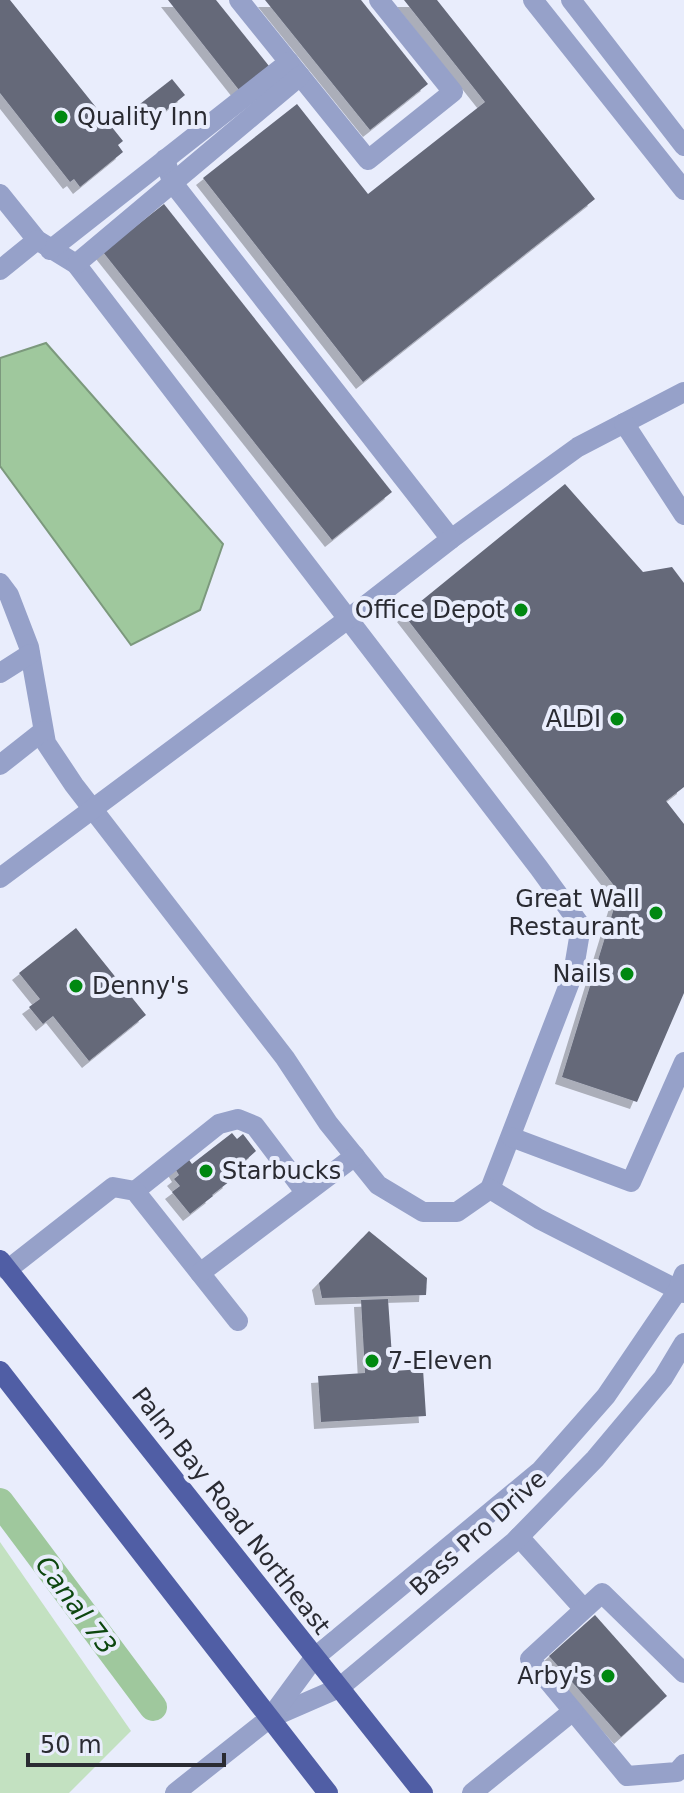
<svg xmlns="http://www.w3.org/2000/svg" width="684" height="1793" font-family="'DejaVu Sans',sans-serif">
<defs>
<filter id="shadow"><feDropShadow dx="-7" dy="7" stdDeviation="0" flood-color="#0004"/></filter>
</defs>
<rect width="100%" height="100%" fill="#e9edfc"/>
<polygon fill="#c3e1c1" points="0,1542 131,1731 69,1793 0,1793"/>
<polygon fill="#9fc89d" stroke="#7c997d" stroke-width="2" points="46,343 223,544 200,610 131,645 0,466 0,358"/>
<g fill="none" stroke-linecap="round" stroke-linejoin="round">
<polyline stroke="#9fc89d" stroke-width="28" points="0,1502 153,1707"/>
</g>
<g fill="#656979" filter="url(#shadow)">
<polygon points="0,0 10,0 123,141 118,145 123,152 80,187 74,179 70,182 0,93"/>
<polygon points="168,0 216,0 269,66 239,90"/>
<polygon points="265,0 361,0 428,84 370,130"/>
<polygon points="404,0 437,0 595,199 363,382 203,178 297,104 368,194 485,102"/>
<polygon points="172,79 185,95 153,121 140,104"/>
<polygon points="164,204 392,492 332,540 103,252"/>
<polygon points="565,484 643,572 672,567 684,583 684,787 666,801 684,824 684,993 637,1102 562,1077 619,892 404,615"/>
<polygon points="76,928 146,1015 89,1061 53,1016 43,1024 29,1007 40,999 19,973"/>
<polygon points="232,1133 237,1139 243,1134 256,1151 227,1177 230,1181 212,1195 213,1196 190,1214 172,1192 180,1186 174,1179 179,1175 174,1167 187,1157 192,1164"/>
<polygon points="369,1231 427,1278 426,1295 322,1298 319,1283"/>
<polygon points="388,1299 393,1371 423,1369 426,1416 321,1422 318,1376 365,1373 361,1300"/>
<polygon points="595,1615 667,1696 621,1737 549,1656"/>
</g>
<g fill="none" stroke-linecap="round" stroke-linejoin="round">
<g stroke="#96a1c9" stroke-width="20">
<polyline points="239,0 368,160 453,92 379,0"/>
<polyline points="533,0 684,190"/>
<polyline points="571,0 684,146"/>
<polyline points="165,159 172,182 451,539 578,447 684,392"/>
<polyline points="0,194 37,240 76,264 539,868 581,926 573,974 490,1189"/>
<polyline points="50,250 289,62"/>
<polyline points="76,264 300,76"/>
<polyline points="0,270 37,240"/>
<polyline points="624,423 684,515"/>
<polyline points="0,583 9,595 29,647 46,743 74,785 285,1058 328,1123 378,1185 423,1212 457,1212 490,1189 539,1219 684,1293"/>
<polyline points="0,673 30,654"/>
<polyline points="0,765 43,731"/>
<polyline points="0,878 348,619 451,539"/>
<polyline points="511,1137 631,1182 684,1062"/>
<polyline points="135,1191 219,1124 238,1119 255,1126 305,1192"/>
<polyline points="7,1270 113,1187 135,1191 238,1321"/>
<polyline points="200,1273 355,1156"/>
<polyline points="519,1537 583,1608"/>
<polyline points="684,1673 602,1593 530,1659 627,1776 677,1772 684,1764"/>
<polyline points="270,1718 339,1688 514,1542 595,1459 663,1378 684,1343"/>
<polyline points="175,1793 270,1718 314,1658 540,1471 606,1396 678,1290 684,1274"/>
<polyline points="472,1793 573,1711"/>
</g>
<g stroke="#505ea5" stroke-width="20">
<polyline points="0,1260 423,1793"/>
<polyline points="0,1371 328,1793"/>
</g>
</g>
<g fill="#081" stroke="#e9edfc" stroke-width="3">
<circle cx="61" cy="117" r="8"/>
<circle cx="521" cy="610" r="8"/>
<circle cx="617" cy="719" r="8"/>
<circle cx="656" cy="913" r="8"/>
<circle cx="627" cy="974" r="8"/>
<circle cx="76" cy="986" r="8"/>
<circle cx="206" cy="1171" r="8"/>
<circle cx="372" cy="1361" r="8"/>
<circle cx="608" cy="1676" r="8"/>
</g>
<g text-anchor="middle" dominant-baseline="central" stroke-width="8" stroke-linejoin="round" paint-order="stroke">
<g font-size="24" fill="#2a2b32" stroke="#e9edfc" text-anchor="end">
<text x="77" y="117" text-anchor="start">Quality Inn</text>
<text x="505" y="610">Office Depot</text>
<text x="601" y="719">ALDI</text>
<text x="640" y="899">Great Wall<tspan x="640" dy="28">Restaurant</tspan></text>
<text x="611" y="974">Nails</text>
<text x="92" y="986" text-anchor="start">Denny's</text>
<text x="222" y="1171" text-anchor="start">Starbucks</text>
<text x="388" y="1361" text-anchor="start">7-Eleven</text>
<text x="592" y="1676">Arby's</text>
</g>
<g font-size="24" fill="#2a2b32" stroke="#e9edfc">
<text transform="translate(231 1511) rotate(52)">Palm Bay Road Northeast</text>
<text transform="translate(478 1533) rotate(-42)">Bass Pro Drive</text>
</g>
<g font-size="26" font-style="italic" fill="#0d470f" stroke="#e9edfc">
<text transform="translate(76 1605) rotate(53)">Canal 73</text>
</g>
</g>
<path d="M28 1753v12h196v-12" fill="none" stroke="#2a2b32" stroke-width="4"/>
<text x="40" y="1753" font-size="24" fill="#2a2b32" stroke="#e9edfc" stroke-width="6" paint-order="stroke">50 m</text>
</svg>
